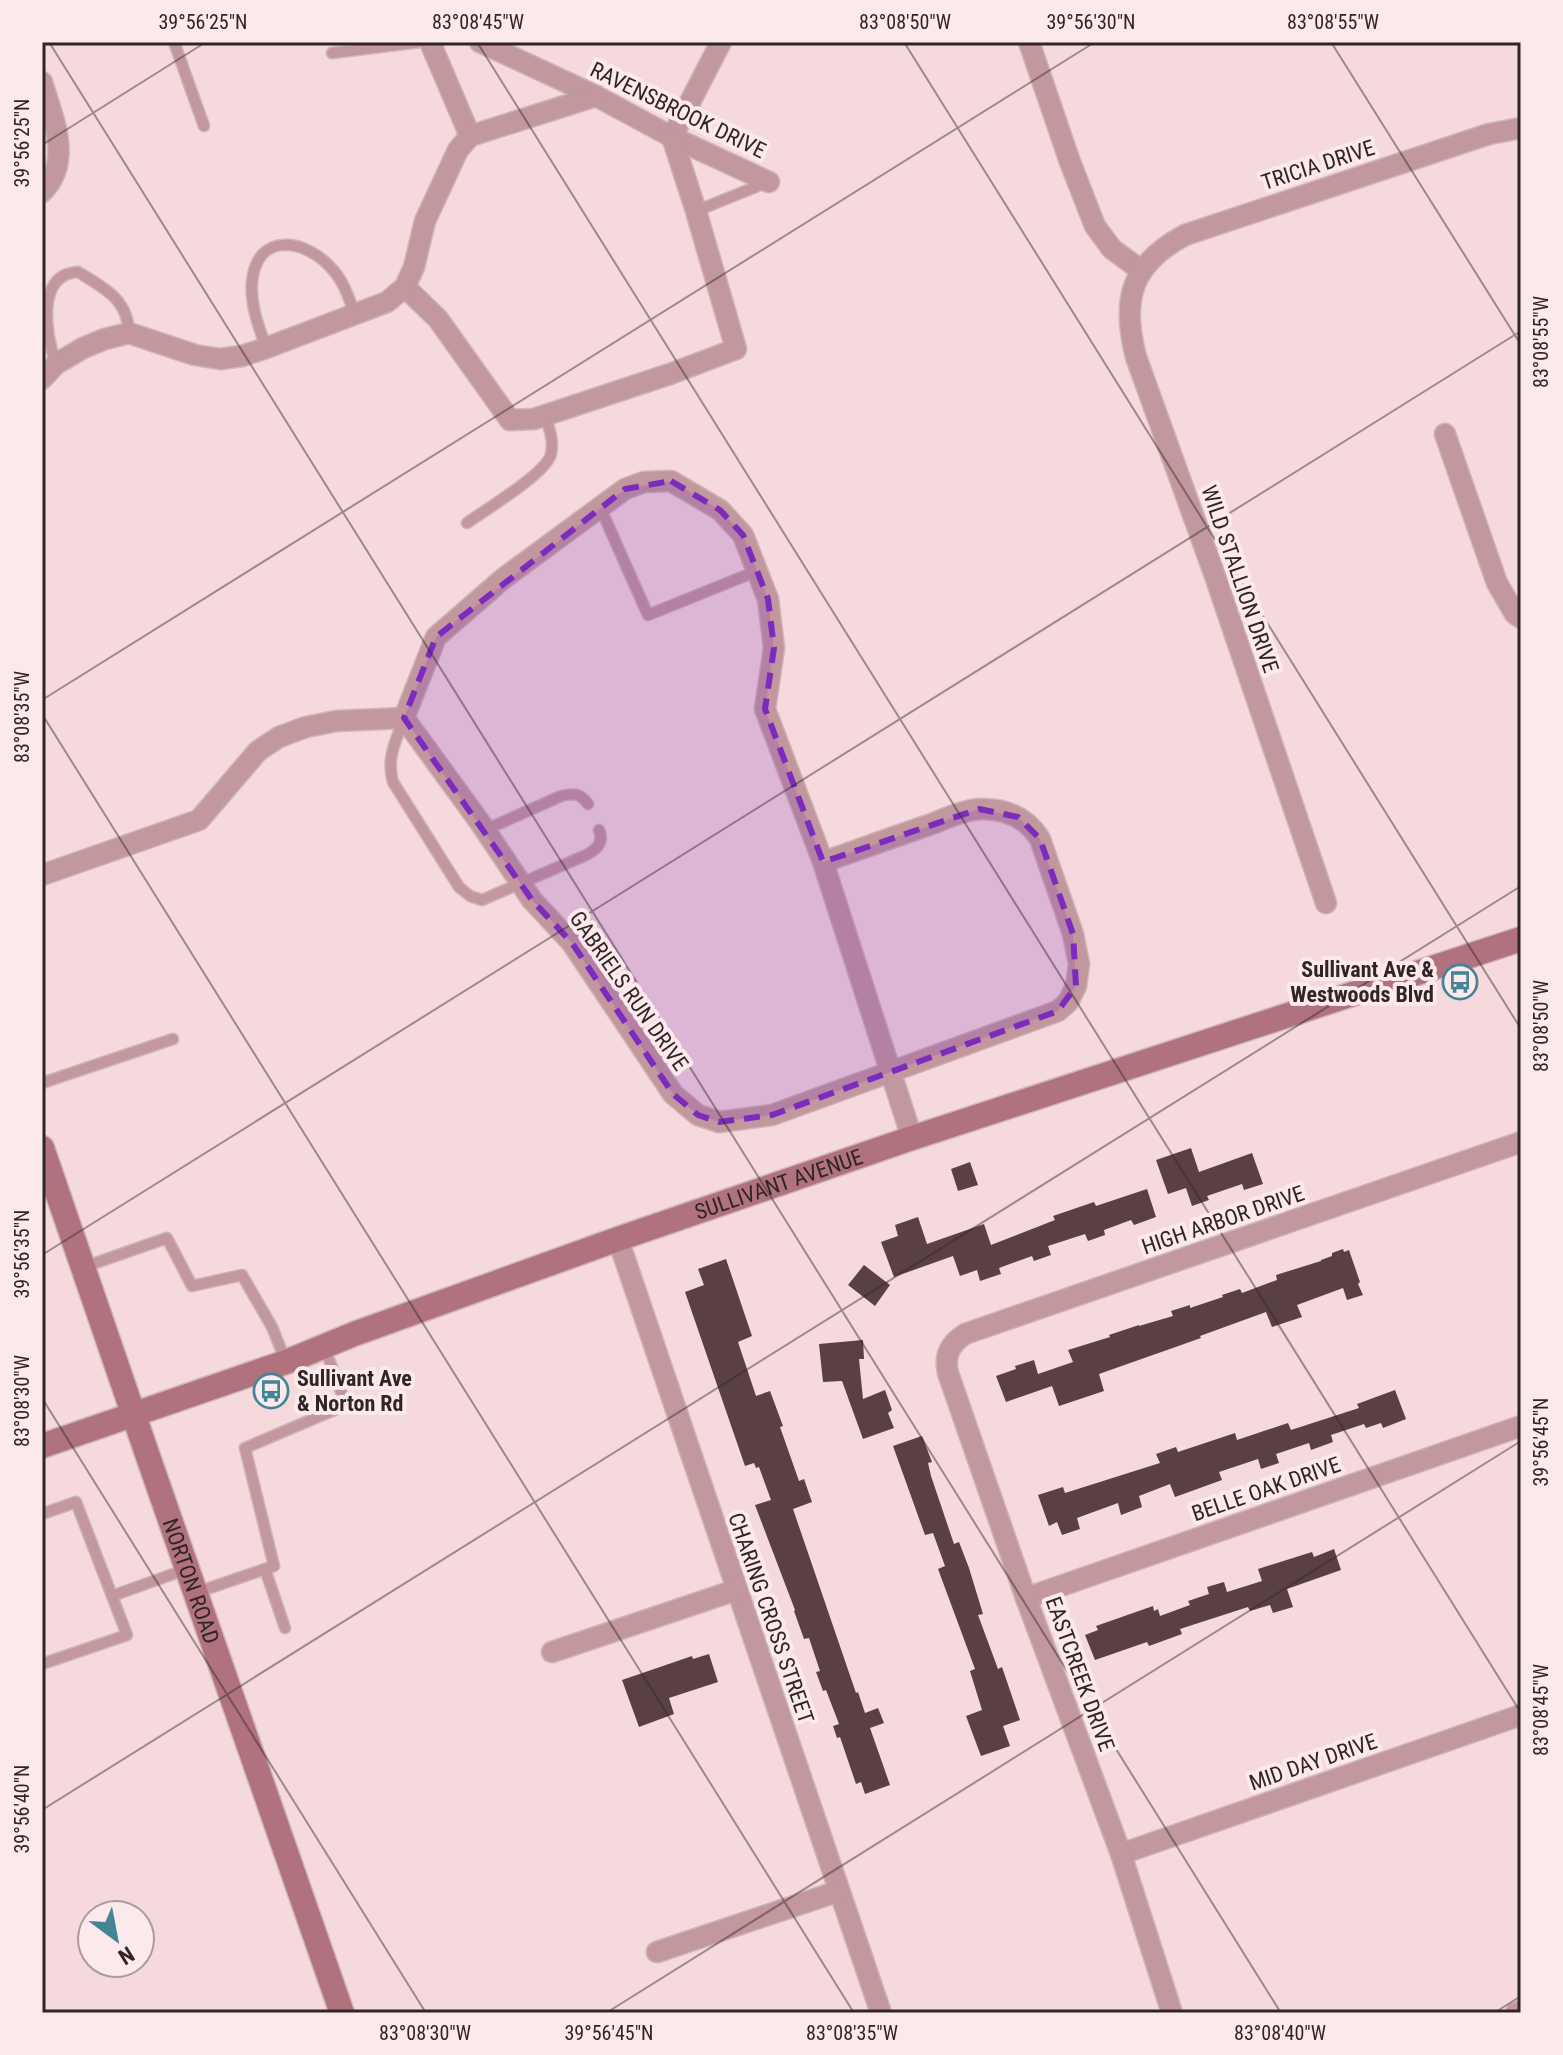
<svg xmlns="http://www.w3.org/2000/svg" width="1563" height="2055" font-family="'Roboto Condensed',sans-serif">
<rect width="100%" height="100%" fill="#f6d9dc"/>
<g fill="#584044">
<polygon points="1191,1148 1199,1172 1252,1153 1263,1184 1244,1190 1242,1184 1207,1196 1209,1200 1192,1206 1186,1188 1168,1194 1156,1160"/>
<polygon points="970,1162 978,1185 958,1191 951,1169"/>
<polygon points="1147,1189 1156,1217 1134,1225 1131,1220 1104,1230 1105,1235 1088,1241 1085,1234 1048,1246 1051,1255 1034,1261 1032,1256 999,1268 1001,1274 980,1281 977,1270 960,1276 953,1256 894,1277 881,1242 898,1236 895,1225 918,1217 927,1244 984,1224 991,1245 1055,1220 1053,1216 1094,1202 1096,1206"/>
<polygon points="1343,1249 1344,1252 1349,1250 1360,1282 1358,1284 1363,1295 1347,1300 1343,1288 1297,1305 1302,1317 1272,1327 1266,1312 1200,1336 1201,1338 1099,1374 1104,1391 1059,1406 1052,1386 1006,1402 996,1376 1016,1369 1015,1366 1034,1360 1038,1374 1073,1362 1068,1350 1110,1337 1109,1335 1139,1325 1139,1326 1173,1316 1171,1311 1190,1305 1190,1308 1223,1297 1222,1295 1240,1289 1242,1293 1277,1280 1276,1275 1321,1261 1321,1260 1332,1256 1332,1253"/>
<polygon points="726,1259 752,1336 738,1342 756,1396 770,1391 783,1426 780,1427 799,1481 804,1479 812,1502 793,1509 856,1693 858,1692 865,1713 878,1708 884,1723 870,1728 890,1785 865,1794 861,1782 856,1784 840,1737 837,1738 833,1726 839,1724 826,1690 823,1691 816,1672 820,1671 809,1638 804,1639 794,1611 795,1610 755,1505 771,1500 759,1467 756,1468 754,1463 745,1466 685,1292 704,1285 698,1269"/>
<polygon points="864,1265 890,1285 875,1306 848,1285"/>
<polygon points="863,1340 864,1359 859,1359 863,1399 885,1390 892,1410 888,1413 894,1428 863,1439 842,1381 823,1382 819,1344"/>
<polygon points="1395,1390 1406,1419 1383,1428 1381,1423 1366,1428 1364,1424 1331,1435 1333,1442 1311,1450 1309,1443 1276,1454 1279,1463 1261,1469 1258,1459 1219,1472 1222,1480 1175,1497 1170,1484 1139,1496 1142,1507 1121,1515 1118,1503 1077,1518 1080,1529 1062,1535 1057,1522 1049,1526 1038,1495 1063,1487 1065,1493 1160,1463 1156,1454 1176,1447 1178,1452 1235,1433 1237,1440 1288,1423 1291,1430 1359,1408 1357,1404"/>
<polygon points="922,1436 932,1462 928,1463 931,1476 954,1544 959,1542 969,1568 983,1614 978,1615 998,1669 1002,1667 1020,1720 1003,1726 1010,1746 981,1756 966,1716 982,1710 970,1671 975,1669 938,1569 945,1566 933,1533 925,1535 893,1446"/>
<polygon points="1334,1549 1341,1570 1287,1589 1293,1607 1273,1613 1270,1605 1250,1611 1248,1607 1180,1629 1182,1634 1149,1646 1147,1642 1095,1660 1085,1635 1098,1630 1096,1626 1153,1606 1154,1611 1158,1609 1160,1616 1190,1605 1188,1601 1209,1594 1207,1587 1224,1582 1227,1592 1262,1581 1258,1569 1312,1552 1314,1557"/>
<polygon points="709,1654 718,1682 669,1698 674,1714 639,1727 622,1680 692,1656 693,1659"/>
</g>
<g fill="none" stroke-linecap="round" stroke-linejoin="round">
<g stroke="#ceb5b8" stroke-width="13">
<g id="lane">
<polyline points="174,42 204,126"/>
<polyline points="332,53 420,42"/>
<polyline points="696,211 768,182"/>
<path d="M266,348C259,327 250,305 252,282C257,230 307,239 333,270C344,282 349,299 355,314"/>
<path d="M56,364C47,338 34,274 78,272C104,288 128,299 129,333"/>
<polyline points="600,507 648,615 757,571"/>
<path d="M467,523C485,510 547,473 551,454C554,440 549,428 545,416"/>
<path d="M404,718C396,741 386,758 393,782L459,887L470,896L482,900L584,856C595,851 605,843 599,830"/>
<path d="M485,830L561,796C574,793 580,793 588,804"/>
<polyline points="42,1083 173,1039"/>
<polyline points="84,1267 167,1238 192,1286 242,1275 272,1327 286,1362"/>
<polyline points="42,1514 76,1502 127,1635 42,1664"/>
<polyline points="265,1569 285,1628"/>
<polyline points="195,1593 274,1566 245,1448 346,1405 324,1346"/>
<polyline points="112,1596 187,1569"/>
</g>
</g>
<g stroke="#ceb5b8" stroke-width="23">
<g id="street">
<polyline points="430,42 470,136"/>
<polyline points="480,42 596,96 672,137 769,182"/>
<polyline points="1029,42 1070,162 1095,226 1112,249 1142,271"/>
<path d="M42,82C53,119 73,161 42,192"/>
<polyline points="672,137 721,42"/>
<polyline points="405,287 438,319 510,420 534,419 670,374 736,349 696,211 672,137"/>
<polyline points="42,379 56,364 83,348 105,339 129,333 195,355 220,359 242,356 266,348 387,302 405,287 414,267 425,221 458,150 470,136 596,96"/>
<polyline points="1445,434 1497,583 1515,614 1521,618"/>
<path d="M823,862C858,850 893,837 929,825C945,819 965,809 982,809C1007,809 1027,818 1040,839L1073,934L1079,964L1076,986L1068,1002L1058,1011L772,1115L719,1122L698,1115L673,1094L572,943L532,900L479,821L404,718L436,637L504,578L625,489L644,482L671,481L720,510L743,535L768,599L774,648L765,709L823,862L912,1138"/>
<polyline points="42,875 199,820 258,751 279,737 306,727 336,721 404,718"/>
<path d="M1326,903L1215,576L1136,357C1121,299 1131,264 1185,235L1489,134L1521,128"/>
<polyline points="618,1239 881,2013"/>
<polyline points="1026,1598 1521,1426"/>
<polyline points="552,1652 736,1590"/>
<polyline points="1121,1854 1521,1715"/>
<polyline points="657,1952 839,1891"/>
<path d="M1172,2013L1121,1854L1026,1598L948,1373C944,1355 950,1344 965,1334L1521,1142"/>
<polyline points="1516,2013 1521,2011"/>
</g>
</g>
<g stroke="#ceb5b8" stroke-width="27">
<g id="secondary">
<path id="s1" d="M42,1148C140,1437 242,1725 342,2013"/>
<path id="s2" d="M42,1446L286,1362L354,1334L618,1239L912,1138L1521,939"/>
</g>
</g>
<use href="#lane" stroke="#c2979d" stroke-width="10"/>
<use href="#street" stroke="#c2979d" stroke-width="20"/>
<use href="#secondary" stroke="#b0727c" stroke-width="24"/>
</g>
<path fill="#7b2cbf" fill-opacity="0.2" stroke="#7b2cbf" stroke-width="6" stroke-dasharray="16 10" stroke-linejoin="round" d="M671,481L720,510L743,535L768,599L774,648L765,709L823,862L979,809L1018,817L1040,839L1073,934L1076,986L1058,1011L772,1115L719,1122L698,1115L673,1094L572,943L532,900L404,718L436,637L625,489Z"/>
<path fill="none" stroke="#302526" stroke-width="2" stroke-opacity="0.45" d="M49,42L1281,2013M477,42L1521,1713M904,42L1521,1029M1331,42L1521,345M42,145L206,42M42,700L1095,42M42,714L854,2013M42,1255L1521,331M42,1398L426,2013M42,1810L1521,886M606,2013L1521,1441M1494,2013L1521,1996"/>
<defs>
<g id="bus-ring" transform="scale(1.8)"><circle r="9.5" fill="#fbe9eb" stroke="#448497" stroke-width="1.5"/><path d="M-5-6H5V4H4V6H2V4H-2V6H-4V4H-5ZM-3.5-4V0h7V-4ZM-3.5 1.2v1.5H-2V1.2ZM2 1.2v1.5H3.5V1.2Z" fill="#448497"/></g>
</defs>
<g fill-rule="evenodd">
<use href="#bus-ring" x="1460" y="982"/>
<use href="#bus-ring" x="271" y="1391"/>
</g>
<g text-anchor="middle" dominant-baseline="central" stroke-width="8" stroke-linejoin="round" paint-order="stroke">
<g font-size="22" fill="#302526" stroke="#fbe9eb">
<text transform="translate(678 110) rotate(26)">RAVENSBROOK DRIVE</text>
<text transform="translate(1318 165) rotate(-18)">TRICIA DRIVE</text>
<text transform="translate(1240 579) rotate(71)">WILD STALLION DRIVE</text>
<text transform="translate(629 991) rotate(55)">GABRIELS RUN DRIVE</text>
<text stroke="none"><textPath href="#s2" startOffset="782">SULLIVANT AVENUE</textPath></text>
<text transform="translate(1223 1220) rotate(-19)">HIGH ARBOR DRIVE</text>
<text transform="translate(1266 1489) rotate(-19)">BELLE OAK DRIVE</text>
<text stroke="none"><textPath href="#s1" startOffset="458">NORTON ROAD</textPath></text>
<text transform="translate(771 1618) rotate(71)">CHARING CROSS STREET</text>
<text transform="translate(1080 1674) rotate(70)">EASTCREEK DRIVE</text>
<text transform="translate(1313 1762) rotate(-19)">MID DAY DRIVE</text>
</g>
<g font-size="22" font-weight="bold" fill="#302526" stroke="#fbe9eb" text-anchor="end">
<text x="1434" y="969">Sullivant Ave &amp;<tspan x="1434" dy="25">Westwoods Blvd</tspan></text>
<text x="297" y="1378" text-anchor="start">Sullivant Ave<tspan x="297" dy="25">&amp; Norton Rd</tspan></text>
</g>
</g>
<rect width="1563" height="2055" fill="none" stroke="#fbe9eb" stroke-width="88"/>
<g transform="translate(116 1939) rotate(148)"><circle r="38" fill="#fbe9eb" stroke="#aa9b9c" stroke-width="2"/>
<path d="M0-6L14 30L0 20L-14 30Z" fill="#448497"/>
<text y="-12" font-size="22" font-weight="bold" text-anchor="middle" fill="#302526">N</text>
</g>
<rect x="44" y="44" width="1475" height="1967" fill="none" stroke="#302526" stroke-width="3"/>
<g font-size="20" text-anchor="middle" fill="#302526">
<text x="203" y="29">39°56'25"N</text>
<text x="478" y="29">83°08'45"W</text>
<text x="905" y="29">83°08'50"W</text>
<text x="1091" y="29">39°56'30"N</text>
<text x="1333" y="29">83°08'55"W</text>
<text transform="translate(22 143) rotate(-90)" y="7">39°56'25"N</text>
<text transform="translate(1541 342) rotate(-90)" y="7">83°08'55"W</text>
<text transform="translate(22 717) rotate(-90)" y="7">83°08'35"W</text>
<text transform="translate(1541 1026) rotate(-90)" y="7">83°08'50"W</text>
<text transform="translate(22 1254) rotate(-90)" y="7">39°56'35"N</text>
<text transform="translate(22 1401) rotate(-90)" y="7">83°08'30"W</text>
<text transform="translate(1541 1442) rotate(-90)" y="7">39°56'45"N</text>
<text transform="translate(1541 1710) rotate(-90)" y="7">83°08'45"W</text>
<text transform="translate(22 1809) rotate(-90)" y="7">39°56'40"N</text>
<text x="425" y="2040">83°08'30"W</text>
<text x="609" y="2040">39°56'45"N</text>
<text x="852" y="2040">83°08'35"W</text>
<text x="1280" y="2040">83°08'40"W</text>
</g>
</svg>
